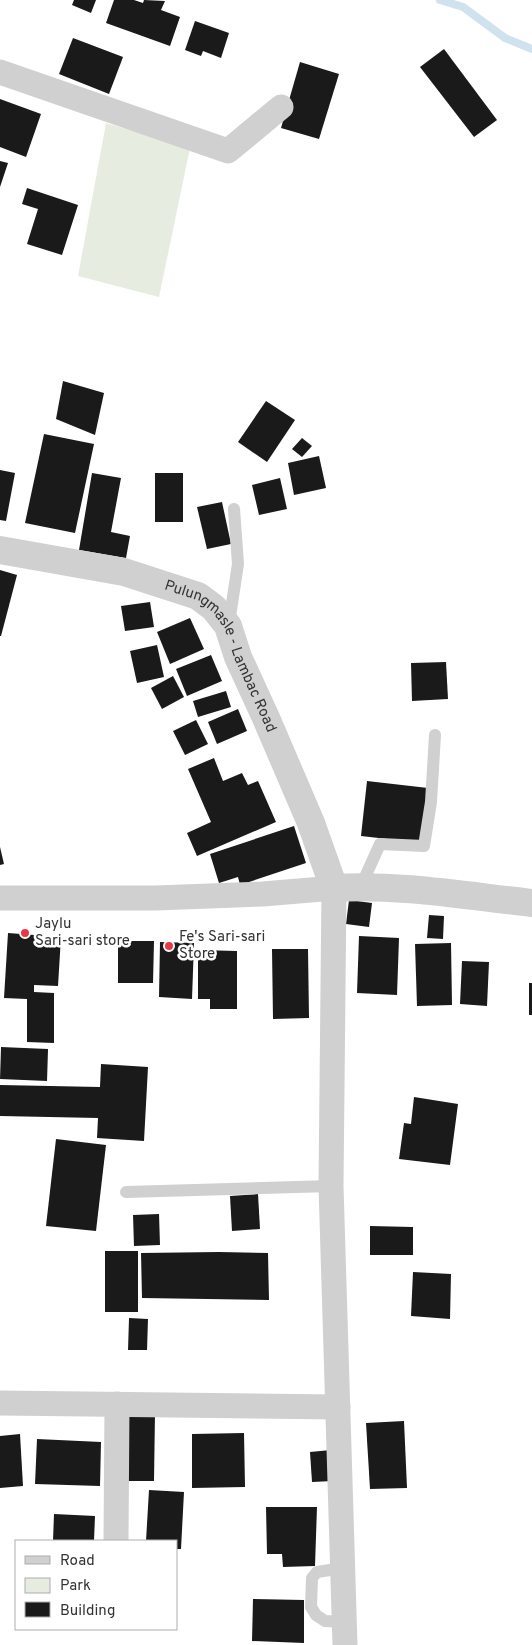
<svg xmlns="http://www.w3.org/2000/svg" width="532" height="1645" font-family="Overpass,sans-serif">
<rect width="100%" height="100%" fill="#fff"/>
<polygon fill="#e6ecdf" points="106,123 190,148 159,297 78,276"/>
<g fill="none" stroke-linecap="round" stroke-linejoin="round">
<polyline stroke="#cfe2ee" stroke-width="8" points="440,0 463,7 505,38 532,49"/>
</g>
<g fill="#1a1a1a">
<polygon points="74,0 96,0 91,13 72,5"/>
<polygon points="114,0 134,0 143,3 144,0 165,1 161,10 180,17 170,46 106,23"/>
<polygon points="195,21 229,33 221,58 203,51 201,56 185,50"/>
<polygon points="73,38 123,57 109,94 59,74"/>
<polygon points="444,49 497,120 474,137 420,67"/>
<polygon points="300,62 339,74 319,139 281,128"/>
<polygon points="0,99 41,114 26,157 0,147"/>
<polygon points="0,161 8,163 0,187"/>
<polygon points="27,188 78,205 62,255 27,244 38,209 22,204"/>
<polygon points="63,381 104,393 95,435 56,419"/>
<polygon points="266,401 295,420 267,462 238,442"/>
<polygon points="44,434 94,444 75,533 25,523"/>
<polygon points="302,438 312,446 302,457 292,449"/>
<polygon points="319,456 326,488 294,495 288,463"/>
<polygon points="0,470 15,473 6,521 0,520"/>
<polygon points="92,473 121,478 111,532 130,536 126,558 79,550"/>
<rect x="155" y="473" width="28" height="49"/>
<polygon points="280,478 287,509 259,515 252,485"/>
<polygon points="222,502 231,544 207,549 197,507"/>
<polygon points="0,570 17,575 1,636 0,636"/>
<polygon points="150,602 154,627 125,631 121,606"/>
<polygon points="190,618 204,649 170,664 157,632"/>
<polygon points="157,645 164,677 137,683 130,651"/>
<polygon points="211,655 222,681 187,696 176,669"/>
<polygon points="446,662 448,699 412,701 411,663"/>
<polygon points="173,676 184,697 162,709 151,688"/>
<polygon points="226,691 231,707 198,717 193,701"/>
<polygon points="238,709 247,731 217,744 208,722"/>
<polygon points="196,720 208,744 185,755 173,731"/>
<polygon points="214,758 223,781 242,773 248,785 258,781 276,822 197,856 187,833 211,822 188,769"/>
<polygon points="367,781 428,788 423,843 361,836"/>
<polygon points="294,826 306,863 240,885 238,877 219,883 210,854"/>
<polygon points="0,847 4,864 0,865"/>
<polygon points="349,900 372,903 369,927 346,924"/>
<polygon points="429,915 444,916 443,939 427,938"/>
<polygon points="8,933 61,937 58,986 34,985 34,992 54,993 54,1043 27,1042 27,999 4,998"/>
<polygon points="359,936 399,938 397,995 357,993"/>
<polygon points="118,941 154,941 153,983 118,983"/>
<polygon points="160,942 194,943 192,999 159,997"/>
<polygon points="451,943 452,1005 417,1006 415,944"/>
<polygon points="272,949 308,949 309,1018 273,1019"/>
<polygon points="198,950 237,951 237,1009 210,1009 210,999 198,999"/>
<polygon points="462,961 489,962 487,1006 460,1004"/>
<rect x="529" y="983" width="3" height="32"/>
<polygon points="1,1047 48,1049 47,1081 0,1079"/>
<polygon points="101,1064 148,1067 144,1141 97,1138 98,1118 0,1116 0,1085 100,1087"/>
<polygon points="414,1097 458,1104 450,1165 399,1159 404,1123 411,1124"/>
<polygon points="56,1139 106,1145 96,1231 46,1226"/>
<polygon points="258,1194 260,1229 232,1231 230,1196"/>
<polygon points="159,1214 160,1245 134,1246 133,1215"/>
<polygon points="370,1226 413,1227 413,1255 370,1255"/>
<rect x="105" y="1251" width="33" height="61"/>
<polygon points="219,1252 268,1253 269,1300 142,1298 141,1253"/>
<polygon points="413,1272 451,1274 450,1319 411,1316"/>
<polygon points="129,1318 148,1319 147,1350 128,1350"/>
<polygon points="124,1413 155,1413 154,1481 123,1481"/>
<polygon points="404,1421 407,1488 370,1489 366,1423"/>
<polygon points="244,1433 245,1487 192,1488 192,1434"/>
<polygon points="20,1434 23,1486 0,1488 0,1436"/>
<polygon points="37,1439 101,1442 100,1486 35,1484"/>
<polygon points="331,1450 333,1481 312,1482 310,1452"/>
<polygon points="149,1490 184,1492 181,1549 176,1549 176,1541 146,1541"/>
<polygon points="266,1507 317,1507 315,1566 283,1567 282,1554 267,1554"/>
<polygon points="54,1514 95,1516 94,1541 53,1541"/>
<polygon points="253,1599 304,1600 304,1643 252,1641"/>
</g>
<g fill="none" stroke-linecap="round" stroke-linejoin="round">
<g stroke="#d0d0d0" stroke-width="12">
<polyline points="229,623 238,564 234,509"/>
<polyline points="361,886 380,844 424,846 431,802 435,735"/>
<polyline points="126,1192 331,1186"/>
<polyline points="343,1568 317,1572 312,1578 311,1607 316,1615 325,1621 344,1622"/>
</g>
<g stroke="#d0d0d0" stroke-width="25">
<polyline points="0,72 228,151 281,107"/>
<polyline points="0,898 156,898 263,894 334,888 331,1186 345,1645"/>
<polyline points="0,1403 338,1407"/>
<polyline points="116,1541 117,1404"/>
</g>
<path stroke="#d0d0d0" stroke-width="28" id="s1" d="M0,550L124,572L198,596L214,608L228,626L238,657L266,718L311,823L334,888C400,884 467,896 532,903"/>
</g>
<g fill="#e63946" stroke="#fff" stroke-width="2">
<circle cx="25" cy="933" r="5"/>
<circle cx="169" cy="946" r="5"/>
</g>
<g text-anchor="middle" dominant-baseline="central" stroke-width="5" stroke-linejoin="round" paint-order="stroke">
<g font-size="15" fill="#333" stroke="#fff">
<text stroke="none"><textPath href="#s1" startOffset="265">Pulungmasle - Lambac Road</textPath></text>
</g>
<g font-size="15" fill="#333" stroke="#fff" text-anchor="start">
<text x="35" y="924">Jaylu<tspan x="35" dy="17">Sari-sari store</tspan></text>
<text x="179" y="937">Fe's Sari-sari<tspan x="179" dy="17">Store</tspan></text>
</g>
</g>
<rect x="15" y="1540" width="162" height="90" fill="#ffffff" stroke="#adadad"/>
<rect x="25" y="1556" width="25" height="8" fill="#d0d0d0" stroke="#adadad"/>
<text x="60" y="1565" font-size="15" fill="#333333">Road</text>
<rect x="25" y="1578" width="25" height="15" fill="#e6ecdf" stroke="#adadad"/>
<text x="60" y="1590" font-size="15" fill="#333333">Park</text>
<rect x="25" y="1602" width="25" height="15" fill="#1a1a1a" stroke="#adadad"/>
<text x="60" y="1615" font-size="15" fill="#333333">Building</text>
</svg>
